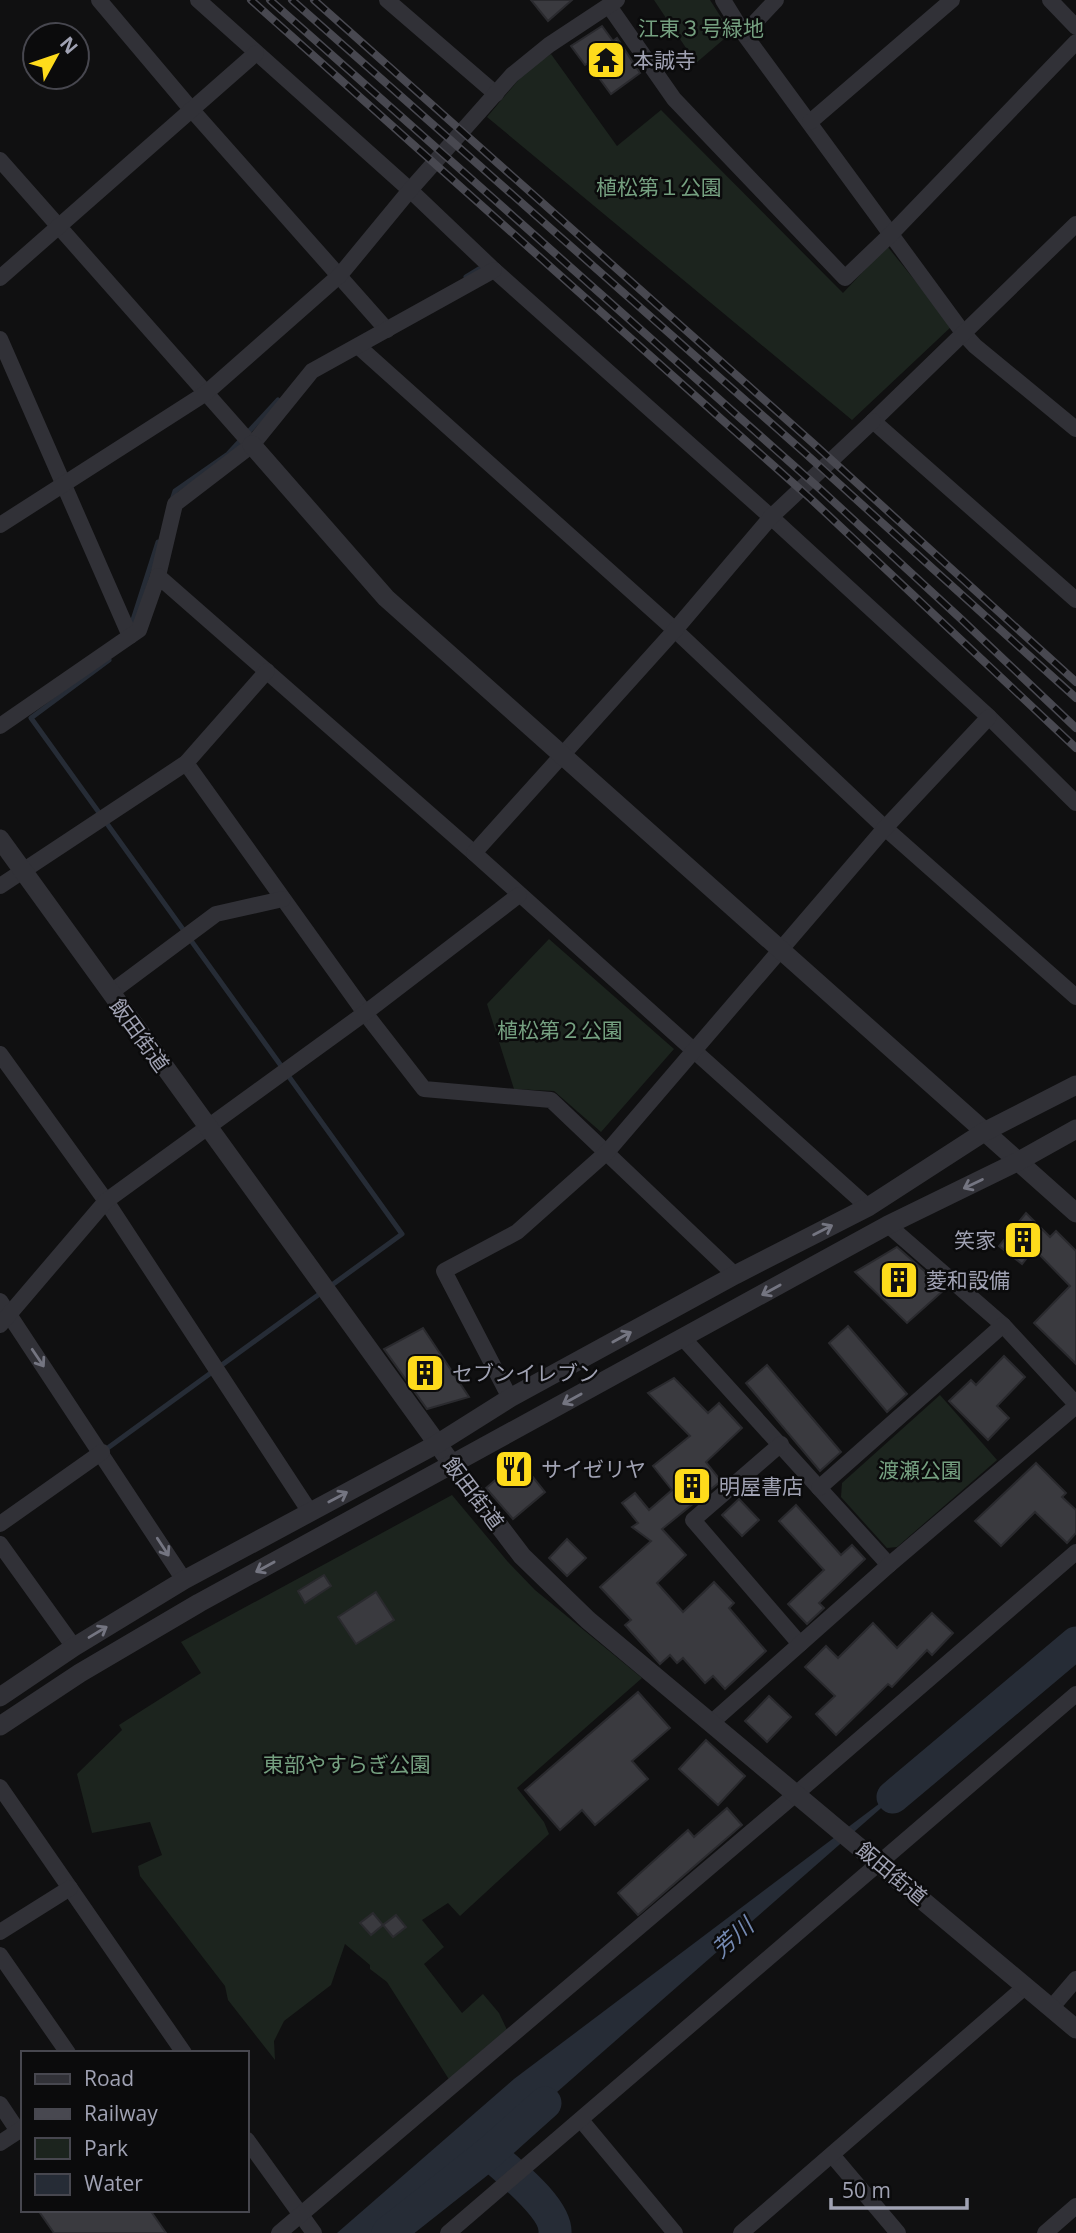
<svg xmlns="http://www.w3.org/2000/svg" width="1076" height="2233" font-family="'Open Sans','Noto Sans JP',sans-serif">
<rect width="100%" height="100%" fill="#101011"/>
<g fill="#1c241e">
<polygon points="654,0 710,0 731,33 696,63"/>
<polygon points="551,54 617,146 661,110 843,293 887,246 952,326 852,420 487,117 526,71"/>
<polygon points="549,939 674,1049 601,1132 554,1091 514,1089 487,1004"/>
<polygon points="940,1395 997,1460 897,1547 887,1548 841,1497 842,1483"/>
<polygon points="452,1495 508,1562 535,1590 642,1678 517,1788 544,1822 549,1834 460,1916 448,1903 422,1920 444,1947 424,1964 462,2013 483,1994 499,2013 508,2032 450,2081 387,1982 370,1969 370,1965 345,1944 331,1985 284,2021 274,2041 275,2060 228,2000 225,1986 140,1876 138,1866 162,1855 150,1822 92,1833 77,1774 122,1730 119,1725 201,1673 181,1642"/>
</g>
<polygon fill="#262c36" points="928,1767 396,2233 337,2233 514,2079"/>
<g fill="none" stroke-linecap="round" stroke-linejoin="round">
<g stroke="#262c36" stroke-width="5">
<polyline points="466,277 479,269"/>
<polyline points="172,500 175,491 228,454 278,400"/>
<polyline points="131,626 158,542"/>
<polyline points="105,1450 402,1234 31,718 109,660"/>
</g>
<g stroke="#262c36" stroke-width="33">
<polyline points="893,1797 1076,1643"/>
<path d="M489,2153C507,2170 557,2208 555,2233"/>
<polyline points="388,2233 489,2153 545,2103"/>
</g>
</g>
<g fill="#3a3a3f" stroke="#2a2a2e" stroke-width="2">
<polygon points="531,0 572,0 548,21"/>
<polygon points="602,26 613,41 617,38 640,73 611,94 588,63 585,65 571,46"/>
<polygon points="1026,1213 1050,1237 1056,1231 1076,1251 1076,1364 1034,1323 1070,1286 1034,1249 1022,1264 999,1246"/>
<polygon points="897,1247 945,1289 907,1323 855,1272"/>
<polygon points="848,1326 907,1394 887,1412 829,1343"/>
<polygon points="423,1328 469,1397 427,1409 384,1349"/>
<polygon points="1004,1356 1025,1377 997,1406 1009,1418 988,1440 949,1401 971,1380 976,1385"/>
<polygon points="767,1365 841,1452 820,1471 746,1383"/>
<polygon points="674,1378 708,1413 719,1403 742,1428 706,1462 721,1481 662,1529 686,1555 657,1583 683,1612 714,1582 734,1603 729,1608 766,1651 725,1689 713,1676 705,1683 683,1658 677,1663 670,1655 660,1664 625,1625 631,1620 600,1587 651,1541 632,1527 638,1523 622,1503 635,1493 649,1510 672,1490 653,1466 690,1436 648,1393"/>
<polygon points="519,1460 545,1492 513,1519 486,1488"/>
<polygon points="1036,1463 1066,1493 1062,1497 1076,1510 1076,1533 1067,1543 1035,1512 1001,1546 975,1521"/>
<polygon points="739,1499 759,1520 742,1536 722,1515"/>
<polygon points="796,1505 841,1555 852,1545 865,1559 819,1603 824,1608 807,1624 788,1604 824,1570 779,1521"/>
<polygon points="567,1539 586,1558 567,1576 549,1558"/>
<polygon points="324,1575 331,1586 305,1603 298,1591"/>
<polygon points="376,1592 394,1620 356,1644 338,1617"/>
<polygon points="932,1613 953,1633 932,1655 927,1650 892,1687 888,1684 836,1735 816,1714 835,1696 805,1667 826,1646 838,1658 873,1623 897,1648"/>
<polygon points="638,1692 670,1728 632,1761 648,1779 595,1825 582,1810 560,1830 525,1790"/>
<polygon points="769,1696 791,1717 767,1742 745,1721"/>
<polygon points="706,1740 745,1776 718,1805 679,1769"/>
<polygon points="727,1808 742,1825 638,1915 618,1893 688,1830 694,1837"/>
<polygon points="373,1913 383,1925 371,1935 360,1923"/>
<polygon points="396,1915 406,1927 393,1937 383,1925"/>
<polygon points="38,2210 150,2210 166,2233 54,2233"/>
</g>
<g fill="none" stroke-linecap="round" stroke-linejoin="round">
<g stroke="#313137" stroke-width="16">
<polyline points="99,0 191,109 387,330"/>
<polyline points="198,0 410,190 494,270 771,517 989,717 1076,803"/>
<polyline points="387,0 496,94"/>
<polyline points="723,0 744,34 964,334 975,346 1076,429"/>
<polyline points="1050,0 1076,27"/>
<polyline points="609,6 674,99 845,278 891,234 1076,42"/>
<polyline points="744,34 776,0"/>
<polyline points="810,122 952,0"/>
<polyline points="0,160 252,445"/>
<polyline points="1076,224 873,421 1076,600"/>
<polyline points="0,278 256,53"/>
<polyline points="0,339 130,636"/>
<polyline points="359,347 675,630 885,828 1076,997"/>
<polyline points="0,525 206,393 340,275 410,190 512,75 549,45 617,0"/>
<polyline points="158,576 175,504 252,445 312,371 494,270"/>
<polyline points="0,726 139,630 158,576 474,853"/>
<polyline points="186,763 365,1013 424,1089 551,1100 735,1275"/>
<polyline points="0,886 186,763 267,671"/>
<polyline points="110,993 216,914 283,899"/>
<polyline points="0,1054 106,1201 310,1512"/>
<polyline points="868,1207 474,853 675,630 771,517 873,421"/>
<polyline points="888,1225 1003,1325 1076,1404"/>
<polyline points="0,1301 184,1580"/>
<polyline points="0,1325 106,1201 365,1013 519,895"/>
<polyline points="683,1338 889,1565"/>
<polyline points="510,1398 444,1271 517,1232 607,1152 885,828 989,717"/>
<polyline points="781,1444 693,1520 800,1644"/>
<polyline points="819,1488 1003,1325"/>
<polyline points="0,1524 102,1452"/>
<polyline points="0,1544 74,1647"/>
<polyline points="711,1723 889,1565 1076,1406"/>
<polyline points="0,1787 184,2053"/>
<polyline points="0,1932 70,1888"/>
<polyline points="0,1955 68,2053"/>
<polyline points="1052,2007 1076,1979"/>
<polyline points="0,2104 18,2131"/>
<polyline points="581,2120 675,2233"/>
<polyline points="247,2140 314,2233"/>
<polyline points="0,2143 23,2128"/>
<polyline points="832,2155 898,2233"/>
<polyline points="279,2233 797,1793 1076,1552"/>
<polyline points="448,2233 1076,1694"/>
<polyline points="741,2233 1026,1986"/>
<polyline points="1045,2233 1076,2206"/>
</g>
<g stroke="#313137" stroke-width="19">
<polyline points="252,445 386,598 1076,1213"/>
<polyline points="0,839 452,1464 522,1556 588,1620 1076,2029"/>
<polyline points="0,1697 74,1647 184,1580 437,1444 510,1398 735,1275 868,1207 984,1132 1076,1085"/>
<polyline points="0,1726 80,1673 199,1603 888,1225 1019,1161 1076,1129"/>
</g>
<g stroke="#484850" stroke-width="8">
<g id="rail">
<polyline points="251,0 811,499 1076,748"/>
<polyline points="270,0 820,489 961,619 1076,728"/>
<polyline points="292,0 806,454 1076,698"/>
<polyline points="314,0 814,444 1076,682"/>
</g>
</g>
<use href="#rail" stroke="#0b0b0c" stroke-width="5" stroke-dasharray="16" stroke-linecap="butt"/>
</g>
<defs><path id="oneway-shaft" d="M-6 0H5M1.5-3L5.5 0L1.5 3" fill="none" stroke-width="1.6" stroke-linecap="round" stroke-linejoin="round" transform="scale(1.75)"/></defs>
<g stroke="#747581">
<use href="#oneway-shaft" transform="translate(973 1184) rotate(154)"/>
<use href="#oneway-shaft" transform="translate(823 1230) rotate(-27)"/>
<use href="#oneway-shaft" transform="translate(771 1290) rotate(151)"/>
<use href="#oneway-shaft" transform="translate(622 1337) rotate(-29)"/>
<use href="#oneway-shaft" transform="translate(38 1358) rotate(56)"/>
<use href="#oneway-shaft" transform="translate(572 1399) rotate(151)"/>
<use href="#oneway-shaft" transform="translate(338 1497) rotate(-28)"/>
<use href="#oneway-shaft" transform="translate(163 1547) rotate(57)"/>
<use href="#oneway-shaft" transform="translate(265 1567) rotate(151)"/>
<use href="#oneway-shaft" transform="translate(98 1632) rotate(-31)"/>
</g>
<defs>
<g id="temple-square" transform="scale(2.0125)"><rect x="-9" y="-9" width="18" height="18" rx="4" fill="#fedb1b" stroke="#0b0b0c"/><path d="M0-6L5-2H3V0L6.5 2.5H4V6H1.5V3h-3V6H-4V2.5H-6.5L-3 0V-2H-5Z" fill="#111"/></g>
<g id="building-square" transform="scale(2.0125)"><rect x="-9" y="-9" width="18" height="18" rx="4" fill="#fedb1b" stroke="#0b0b0c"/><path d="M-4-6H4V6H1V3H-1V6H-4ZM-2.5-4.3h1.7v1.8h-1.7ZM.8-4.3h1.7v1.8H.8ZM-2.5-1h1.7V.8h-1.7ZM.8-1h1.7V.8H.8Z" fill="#111"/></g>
<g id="restaurant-square" transform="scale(2.0125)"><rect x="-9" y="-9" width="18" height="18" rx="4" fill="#fedb1b" stroke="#0b0b0c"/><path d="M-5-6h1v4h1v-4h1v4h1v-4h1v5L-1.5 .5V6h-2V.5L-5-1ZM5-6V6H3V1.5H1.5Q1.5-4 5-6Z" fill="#111"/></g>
</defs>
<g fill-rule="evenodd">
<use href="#temple-square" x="606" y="60"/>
<use href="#building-square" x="1023" y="1240"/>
<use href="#building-square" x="899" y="1280"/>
<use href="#building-square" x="425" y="1373"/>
<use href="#restaurant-square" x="514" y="1469"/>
<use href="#building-square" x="692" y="1486"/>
</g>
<g text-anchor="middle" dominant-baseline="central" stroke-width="5" stroke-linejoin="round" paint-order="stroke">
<g font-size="21" fill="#75a080" stroke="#0b0b0c">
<text x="701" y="28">江東３号緑地</text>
<text x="659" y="187">植松第１公園</text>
<text x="560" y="1030">植松第２公園</text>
<text x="920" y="1470">渡瀬公園</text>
<text x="347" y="1764">東部やすらぎ公園</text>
</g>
<g font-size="21" fill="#a0a2b3" stroke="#0b0b0c" text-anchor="start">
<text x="633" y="60">本誠寺</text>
<text x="996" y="1240" text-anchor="end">笑家</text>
<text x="926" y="1280">菱和設備</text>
<text x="452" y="1373">セブンイレブン</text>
<text x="541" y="1469">サイゼリヤ</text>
<text x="719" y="1486">明屋書店</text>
</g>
<g font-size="21" fill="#a0a2b3" stroke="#0b0b0c">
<text transform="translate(140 1035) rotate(54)">飯田街道</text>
<text transform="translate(474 1493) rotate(53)">飯田街道</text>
<text transform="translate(892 1873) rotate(40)">飯田街道</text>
</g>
<g font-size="23" font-style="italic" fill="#7489b2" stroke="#0b0b0c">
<text transform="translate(732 1937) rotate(-42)">芳川</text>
</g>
</g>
<rect x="21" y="2051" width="228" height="161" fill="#0b0b0c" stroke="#47474f" stroke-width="2"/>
<rect x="35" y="2074" width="35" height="10" fill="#313137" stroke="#47474f" stroke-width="2"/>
<text x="84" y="2086" font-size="21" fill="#a0a2b3">Road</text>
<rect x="35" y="2109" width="35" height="10" fill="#484850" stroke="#47474f" stroke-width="2"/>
<text x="84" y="2121" font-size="21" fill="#a0a2b3">Railway</text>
<rect x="35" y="2138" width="35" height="21" fill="#1c241e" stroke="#47474f" stroke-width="2"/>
<text x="84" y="2156" font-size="21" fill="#a0a2b3">Park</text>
<rect x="35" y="2174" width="35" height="21" fill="#262c36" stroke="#47474f" stroke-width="2"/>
<text x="84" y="2191" font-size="21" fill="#a0a2b3">Water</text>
<g transform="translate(56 56) rotate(50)"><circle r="33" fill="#0b0b0c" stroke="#47474f" stroke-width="2"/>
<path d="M0-5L12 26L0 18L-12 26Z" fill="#fedb1b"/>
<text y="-10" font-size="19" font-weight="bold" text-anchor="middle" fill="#a0a2b3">N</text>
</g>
<path d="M831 2198v10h136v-10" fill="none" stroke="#a0a2b3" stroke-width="3.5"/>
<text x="842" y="2198" font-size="21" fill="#a0a2b3" stroke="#0b0b0c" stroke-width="5" paint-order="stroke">50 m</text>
</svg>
